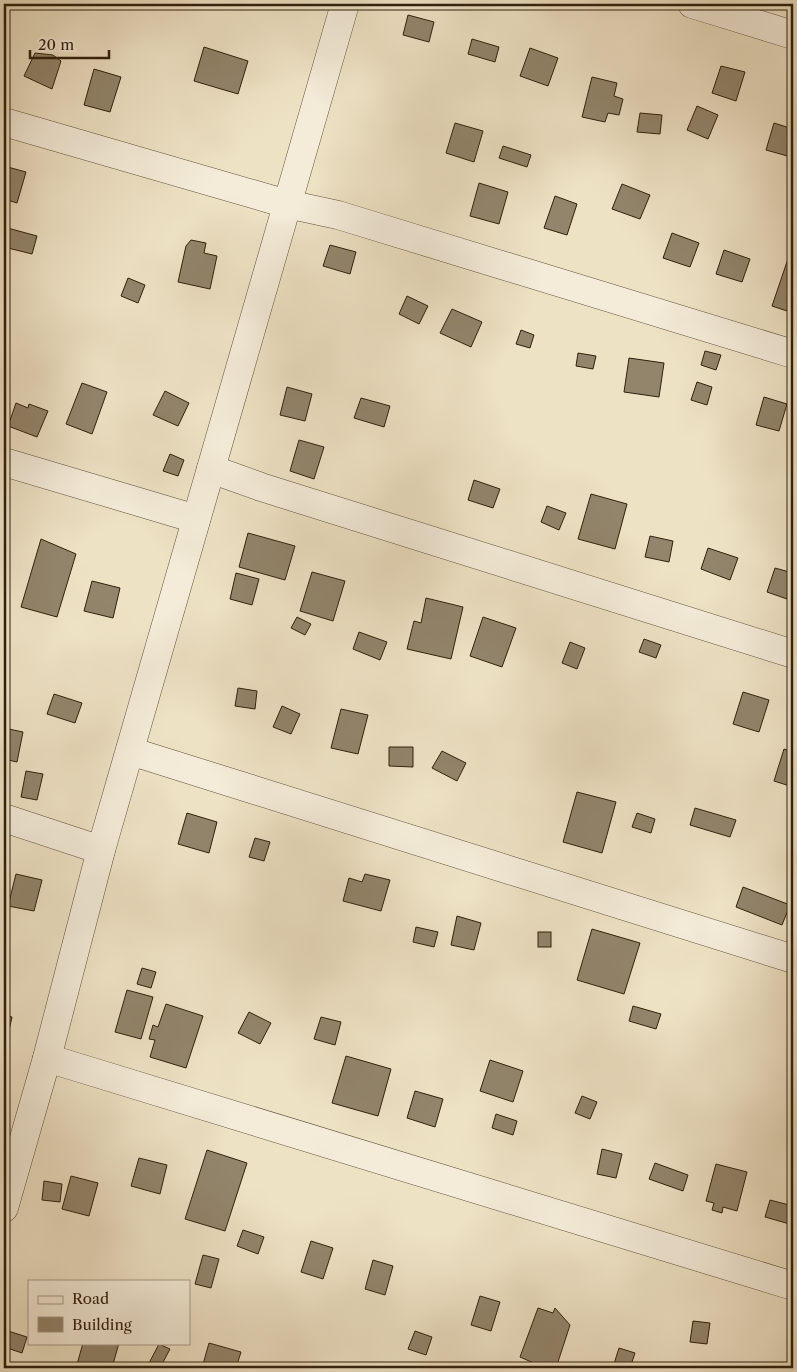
<svg xmlns="http://www.w3.org/2000/svg" width="797" height="1372" font-family="'Libre Caslon Text',serif">
<rect width="100%" height="100%" fill="#eee2c5"/>
<filter id="stains"><feTurbulence type="fractalNoise" baseFrequency=".004" numOctaves="4"/><feColorMatrix values="0 0 0 0 .2 0 0 0 0 .09 0 0 0 0 .02 0 0 0 .5 -.17"/></filter>
<radialGradient id="worn" r=".72"><stop offset=".6" stop-color="#630" stop-opacity="0"/><stop offset="1" stop-color="#630" stop-opacity=".3"/></radialGradient>
<g fill="#92856c" stroke="#2f200c">
<polygon points="408,15 434,22 429,42 403,35"/>
<polygon points="472,39 499,47 495,62 468,54"/>
<polygon points="204,47 248,61 238,94 194,81"/>
<polygon points="530,48 558,58 548,86 520,76"/>
<polygon points="35,53 53,55 61,61 52,89 24,76"/>
<polygon points="721,66 745,72 736,101 712,93"/>
<polygon points="94,69 121,77 110,112 84,105"/>
<polygon points="592,77 617,83 614,96 623,99 619,115 608,113 605,122 582,117"/>
<polygon points="697,106 718,115 708,139 687,130"/>
<polygon points="640,113 662,115 660,134 637,132"/>
<polygon points="455,123 483,131 474,162 446,153"/>
<polygon points="774,123 793,129 791,157 766,150"/>
<polygon points="503,146 531,155 527,167 499,158"/>
<polygon points="4,166 26,172 17,203 4,199"/>
<polygon points="479,183 508,192 499,224 470,216"/>
<polygon points="622,184 650,195 640,219 612,209"/>
<polygon points="555,196 577,204 567,235 544,228"/>
<polygon points="4,227 37,236 32,254 4,247"/>
<polygon points="672,233 699,243 690,267 663,258"/>
<polygon points="191,240 206,243 204,253 217,256 210,289 178,282 186,246"/>
<polygon points="330,245 356,252 350,274 323,266"/>
<polygon points="792,247 793,247 793,313 772,306"/>
<polygon points="724,250 750,259 742,282 716,274"/>
<polygon points="128,278 145,285 138,303 121,296"/>
<polygon points="407,296 428,306 419,324 399,314"/>
<polygon points="452,309 482,322 471,347 440,333"/>
<polygon points="521,330 534,335 530,348 516,344"/>
<polygon points="705,351 721,355 716,370 701,365"/>
<polygon points="578,353 596,356 593,369 576,366"/>
<polygon points="629,358 664,363 659,397 624,392"/>
<polygon points="697,382 712,387 707,405 691,400"/>
<polygon points="82,383 107,392 92,434 66,424"/>
<polygon points="287,387 312,394 305,421 280,415"/>
<polygon points="165,391 189,403 178,426 153,415"/>
<polygon points="764,397 787,404 779,431 756,425"/>
<polygon points="361,398 390,406 384,427 354,418"/>
<polygon points="16,403 28,408 29,404 48,411 37,437 8,426"/>
<polygon points="299,440 324,447 314,479 290,471"/>
<polygon points="170,454 184,460 178,476 163,471"/>
<polygon points="474,480 500,489 493,508 468,500"/>
<polygon points="591,494 627,504 615,549 578,539"/>
<polygon points="547,506 566,513 559,530 541,522"/>
<polygon points="248,533 295,546 285,580 239,567"/>
<polygon points="650,536 673,541 669,562 645,557"/>
<polygon points="41,539 76,554 57,617 21,607"/>
<polygon points="708,548 738,558 730,580 701,569"/>
<polygon points="775,568 793,573 787,599 767,592"/>
<polygon points="312,572 345,581 333,621 300,611"/>
<polygon points="236,573 259,579 252,605 230,599"/>
<polygon points="92,581 120,588 113,618 84,611"/>
<polygon points="426,598 463,607 451,659 407,649 414,621 421,623"/>
<polygon points="297,617 311,624 305,635 291,628"/>
<polygon points="483,617 516,628 502,667 470,656"/>
<polygon points="359,632 387,642 380,660 353,649"/>
<polygon points="644,639 661,645 656,658 639,652"/>
<polygon points="570,642 585,648 577,669 562,663"/>
<polygon points="238,688 257,691 255,709 235,706"/>
<polygon points="743,692 769,700 759,732 733,724"/>
<polygon points="54,694 82,703 75,723 47,714"/>
<polygon points="282,706 300,714 291,734 273,727"/>
<polygon points="341,709 368,715 358,754 331,748"/>
<polygon points="4,728 23,732 17,762 4,759"/>
<polygon points="389,747 413,747 413,767 389,766"/>
<polygon points="784,749 793,752 793,787 774,781"/>
<polygon points="442,751 466,763 457,781 432,768"/>
<polygon points="26,771 43,774 37,800 21,797"/>
<polygon points="577,792 616,802 602,853 563,842"/>
<polygon points="695,808 736,820 730,837 690,825"/>
<polygon points="187,813 217,822 209,853 178,844"/>
<polygon points="637,813 655,819 651,833 632,827"/>
<polygon points="255,838 270,842 264,861 249,857"/>
<polygon points="16,874 42,880 34,911 8,906"/>
<polygon points="365,874 390,880 381,911 343,901 349,878 362,882"/>
<polygon points="743,887 790,905 782,925 736,907"/>
<polygon points="457,916 481,923 474,950 451,945"/>
<polygon points="416,927 438,932 434,947 413,942"/>
<polygon points="592,929 640,943 624,994 577,980"/>
<rect x="538" y="932" width="13" height="15"/>
<polygon points="142,968 156,972 151,988 137,984"/>
<polygon points="127,990 153,997 141,1039 115,1032"/>
<polygon points="166,1004 203,1016 186,1068 150,1057 155,1040 149,1039 153,1025 158,1027"/>
<polygon points="633,1006 661,1014 656,1029 629,1021"/>
<polygon points="249,1012 271,1023 260,1044 238,1033"/>
<polygon points="4,1015 12,1017 6,1044 4,1043"/>
<polygon points="321,1017 341,1022 335,1045 314,1039"/>
<polygon points="346,1056 391,1069 378,1116 332,1103"/>
<polygon points="490,1060 523,1071 513,1102 480,1091"/>
<polygon points="415,1091 443,1099 435,1127 407,1118"/>
<polygon points="582,1096 597,1102 590,1119 575,1113"/>
<polygon points="496,1114 517,1121 513,1135 492,1128"/>
<polygon points="602,1149 622,1154 616,1178 597,1174"/>
<polygon points="207,1150 247,1163 225,1231 185,1219"/>
<polygon points="139,1158 167,1165 160,1194 131,1186"/>
<polygon points="655,1163 688,1175 683,1191 649,1179"/>
<polygon points="716,1164 747,1172 737,1211 723,1207 722,1213 712,1210 714,1203 706,1201"/>
<polygon points="71,1176 98,1183 89,1216 62,1209"/>
<polygon points="44,1181 62,1184 60,1202 42,1200"/>
<polygon points="770,1200 793,1206 793,1225 765,1217"/>
<polygon points="243,1230 264,1237 258,1254 237,1246"/>
<polygon points="311,1241 333,1248 323,1279 301,1272"/>
<polygon points="203,1255 219,1259 211,1288 195,1284"/>
<polygon points="373,1260 393,1266 385,1295 365,1289"/>
<polygon points="480,1296 500,1302 491,1331 471,1325"/>
<polygon points="538,1308 553,1313 555,1308 570,1325 556,1368 545,1368 520,1357"/>
<polygon points="693,1321 710,1323 707,1344 690,1342"/>
<polygon points="5,1330 27,1337 22,1353 4,1347"/>
<polygon points="415,1331 432,1337 426,1355 408,1349"/>
<polygon points="83,1343 119,1343 112,1368 76,1368"/>
<polygon points="209,1343 241,1352 236,1368 202,1368"/>
<polygon points="159,1344 170,1349 160,1368 150,1368 147,1367"/>
<polygon points="619,1348 635,1353 630,1368 613,1367"/>
</g>
<g fill="none" stroke-linecap="round" stroke-linejoin="round">
<g stroke="#5f503a" stroke-width="29">
<g id="minor">
<polyline points="692,4 793,35"/>
<polyline points="4,122 287,204 338,215 793,354"/>
<polyline points="4,462 196,519"/>
<polyline points="211,469 261,487 793,654"/>
<polyline points="130,751 793,959"/>
<polyline points="4,818 101,850"/>
<polyline points="47,1058 793,1286"/>
<polyline points="4,1208 47,1058 101,850 345,4"/>
</g>
</g>
<use href="#minor" stroke="#f4ecd9" stroke-width="28"/>
</g>
<rect width="797" height="1372" fill="none" stroke="#eee2c5" stroke-width="20"/>
<rect x="5" y="5" width="787" height="1362" fill="none" stroke="#2f200c" stroke-width="2.5"/>
<rect x="10" y="10" width="777" height="1352" fill="none" stroke="#2f200c"/>
<rect x="28" y="1280" width="162" height="65" fill="#f4ecd9" stroke="#a59a87"/>
<rect x="38" y="1296" width="25" height="8" fill="#f4ecd9" stroke="#a59a87"/>
<text x="72" y="1304" font-size="15" fill="#2f200c">Road</text>
<rect x="38" y="1317" width="25" height="15" fill="#92856c" stroke="#a59a87"/>
<text x="72" y="1330" font-size="15" fill="#2f200c">Building</text>
<path d="M30 50v8h79v-8" fill="none" stroke="#2f200c" stroke-width="2.5"/>
<text x="38" y="50" font-size="15" fill="#2f200c" stroke="#f4ecd9" stroke-width="4" paint-order="stroke">20 m</text>
<rect width="100%" height="100%" filter="url(#stains)"/>
<rect width="100%" height="100%" fill="url(#worn)"/>
</svg>
